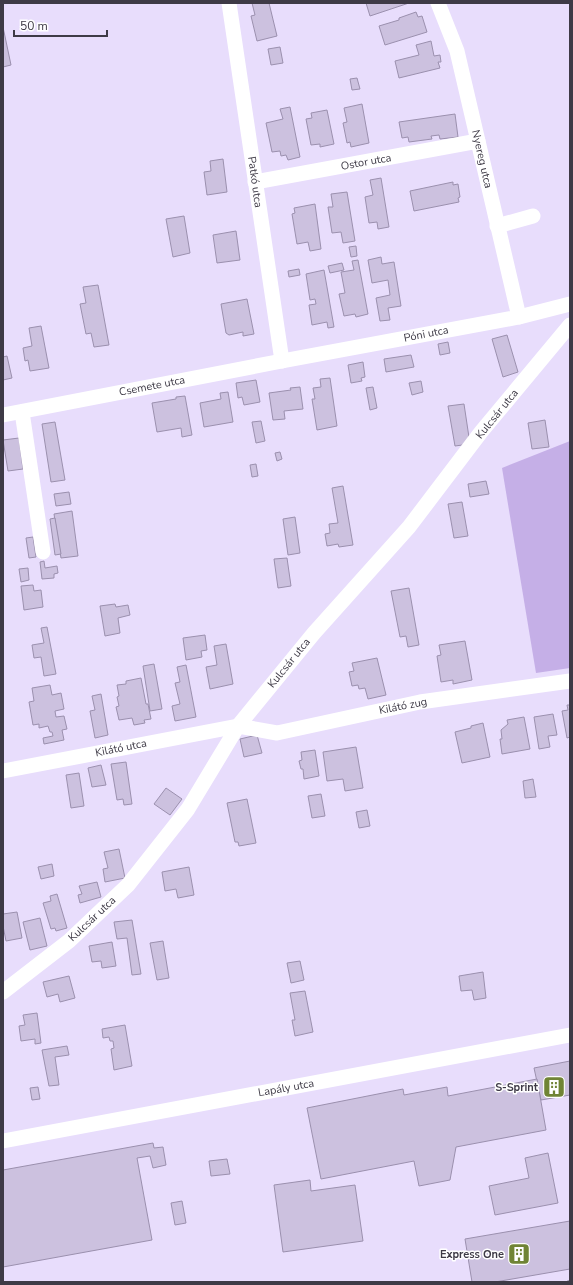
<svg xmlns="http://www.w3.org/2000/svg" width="573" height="1285" font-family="'Nunito Sans',sans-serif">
<rect width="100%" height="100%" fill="#e8ddfc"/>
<polygon fill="#c5afe7" points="570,441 570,668 536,673 502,468"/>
<g fill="#ccc1df" stroke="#9b90ae">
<polygon points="252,3 269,3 277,36 257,41 251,16 255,15"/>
<polygon points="366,3 409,3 370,16"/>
<polygon points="416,12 418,17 422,16 427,32 385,45 379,26 399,20 399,18"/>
<polygon points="3,27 11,65 3,67"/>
<polygon points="431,41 434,56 440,55 441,62 438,62 440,68 399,78 395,61 419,55 416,45"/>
<polygon points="280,47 283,63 271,65 268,49"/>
<polygon points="357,78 360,89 352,90 350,79"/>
<polygon points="362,104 369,143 351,147 350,142 347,143 343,123 347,122 344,108"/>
<polygon points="290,107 300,157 288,160 286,155 281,156 280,151 272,152 266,123 283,119 280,109"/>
<polygon points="327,110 334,144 320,147 320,144 311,145 306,119 312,118 311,113"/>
<polygon points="455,114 458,137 440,139 439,135 431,136 432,139 409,142 408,137 402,138 399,122"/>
<polygon points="223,159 227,192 207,195 204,172 211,171 210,161"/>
<polygon points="381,178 389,227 378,229 377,222 369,223 365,197 373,195 370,180"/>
<polygon points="453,182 453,185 458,184 460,197 458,198 459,202 414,211 410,191"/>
<polygon points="347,192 355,241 343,243 341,232 332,233 328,207 333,207 331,194"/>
<polygon points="315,204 321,249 310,251 308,242 297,244 292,214 295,213 294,208"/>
<polygon points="184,216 190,253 173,257 166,219"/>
<polygon points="236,231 240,260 217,263 213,235"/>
<polygon points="356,246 357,256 351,257 349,247"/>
<polygon points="381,257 382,264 394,262 401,306 388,308 390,320 380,321 376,298 390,295 388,280 372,283 368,260"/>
<polygon points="358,260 368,314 356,317 355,314 344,316 339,294 345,293 341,272 354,270 352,261"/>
<polygon points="342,263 344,270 330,273 328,266"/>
<polygon points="299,269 300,275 289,277 288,271"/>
<polygon points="324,270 334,327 328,328 327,322 312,325 309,305 316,304 315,299 310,300 306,274"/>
<polygon points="98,285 109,345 94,347 91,333 86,334 80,304 86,303 83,287"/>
<polygon points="247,299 254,334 243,336 243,332 229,335 226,333 221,304"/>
<polygon points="41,326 49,368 30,371 28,360 25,361 23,348 32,346 29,328"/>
<polygon points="507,335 518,372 503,377 492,339"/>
<polygon points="448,342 450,353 440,355 438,344"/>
<polygon points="411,355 414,367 386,372 384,359"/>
<polygon points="7,356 12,378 3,380 3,357"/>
<polygon points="363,362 365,377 361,378 362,381 351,383 348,365"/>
<polygon points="330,378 337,426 317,430 312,399 315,399 313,388 321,387 320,379"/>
<polygon points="256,380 260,402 244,405 242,397 238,398 236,383"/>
<polygon points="421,381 423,392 412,395 409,383"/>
<polygon points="300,387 303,409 284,411 285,419 273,420 269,393 291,390 290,388"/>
<polygon points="373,387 377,408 370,410 366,388"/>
<polygon points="228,392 233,422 204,427 200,403 221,399 220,393"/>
<polygon points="185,396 192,435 182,437 181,428 157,432 152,403 176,399 176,397"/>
<polygon points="464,404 470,444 455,446 448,406"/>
<polygon points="545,420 549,447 532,449 528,423"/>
<polygon points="261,421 265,441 256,443 252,422"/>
<polygon points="55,422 65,480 51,482 42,424"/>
<polygon points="19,438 23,469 8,471 3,440"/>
<polygon points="280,452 282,459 277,461 275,453"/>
<polygon points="256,464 258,476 252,477 250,465"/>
<polygon points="486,481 489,494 470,497 468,484"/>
<polygon points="343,486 353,545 339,547 338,544 327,546 325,534 330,533 329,524 338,523 332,488"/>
<polygon points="69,492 71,504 56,506 54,494"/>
<polygon points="462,502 468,536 454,538 448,504"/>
<polygon points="72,511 78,556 61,558 54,514"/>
<polygon points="295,517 300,553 288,555 283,519"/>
<polygon points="55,518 61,554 55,555 50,519"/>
<polygon points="33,537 36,557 29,558 26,538"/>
<polygon points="287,558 291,586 278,588 274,559"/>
<polygon points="44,561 45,568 57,566 58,573 54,574 54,578 42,579 40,562"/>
<polygon points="28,568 29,580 21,582 19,569"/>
<polygon points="33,585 34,591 41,590 43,607 24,610 21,586"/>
<polygon points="409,588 419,645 408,647 406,636 400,637 391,591"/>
<polygon points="115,604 116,607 128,605 130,615 118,618 120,633 105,636 100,606"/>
<polygon points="47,627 56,674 44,676 41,657 34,658 32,645 44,643 41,628"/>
<polygon points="205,635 207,650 201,651 202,657 186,660 183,638"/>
<polygon points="465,641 472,680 453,684 453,680 441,682 437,656 441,655 439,645"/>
<polygon points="226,644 233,684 210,689 206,667 217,665 214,646"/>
<polygon points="377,658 386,695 368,699 365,688 359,689 358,685 352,686 349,672 354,671 352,663"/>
<polygon points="154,664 162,709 150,711 143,666"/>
<polygon points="186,665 196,717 175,721 172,706 180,704 175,683 180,682 177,667"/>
<polygon points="141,678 146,704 148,704 151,719 144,720 145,723 134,725 132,718 119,720 116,707 119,706 117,697 119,696 117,685 126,684 126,681"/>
<polygon points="50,685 52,695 61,693 64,709 55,711 56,717 64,716 67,729 62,730 64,740 44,744 43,738 53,736 52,732 50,732 48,726 39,728 39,724 33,725 29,702 34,701 32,688"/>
<polygon points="101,694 108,735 95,738 90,711 95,710 92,696"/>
<polygon points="567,705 570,705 570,737 567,738 562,711 568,710"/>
<polygon points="553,714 557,735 548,736 550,747 539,749 534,717"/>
<polygon points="524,717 530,749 502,754 500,739 502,739 501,730 508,724 507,720"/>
<polygon points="483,723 490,757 462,763 455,732 471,728 471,726"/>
<polygon points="257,735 262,753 244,757 240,739"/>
<polygon points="356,747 363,788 345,791 343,779 327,781 323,752"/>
<polygon points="315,750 319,776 304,779 303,769 301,769 299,761 302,760 301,752"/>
<polygon points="126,762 132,804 124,805 123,799 117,800 111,764"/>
<polygon points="101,765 106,785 92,787 88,768"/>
<polygon points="79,773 84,806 71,808 66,775"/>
<polygon points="533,779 536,797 525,798 523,781"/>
<polygon points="166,788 182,799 170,815 154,804"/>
<polygon points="321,794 325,816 312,818 308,796"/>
<polygon points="247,799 256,843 239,846 238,842 235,842 227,803"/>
<polygon points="367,810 370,826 359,828 356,812"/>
<polygon points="119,849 125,878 105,882 103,869 108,868 104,852"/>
<polygon points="52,864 54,876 41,879 38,867"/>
<polygon points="189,867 194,895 178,898 176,889 165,891 162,872"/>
<polygon points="97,882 101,897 80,903 78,895 82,894 79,886"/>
<polygon points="57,894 67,928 56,931 55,928 51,929 43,903 51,901 50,896"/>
<polygon points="17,912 22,938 6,941 3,926 3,914"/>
<polygon points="40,918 47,946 30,950 23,922"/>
<polygon points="132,920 141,974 132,975 127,938 117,939 114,922"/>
<polygon points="163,941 169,978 157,980 150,943"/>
<polygon points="112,942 116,966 102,968 101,961 92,962 89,946"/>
<polygon points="300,961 304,980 291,983 287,963"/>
<polygon points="483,972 486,998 474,1000 472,990 461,991 459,976"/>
<polygon points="69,976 75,998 60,1002 58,994 47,997 43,982"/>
<polygon points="305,991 313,1032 295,1036 292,1020 295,1020 290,993"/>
<polygon points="37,1013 41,1043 35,1044 35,1039 21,1041 19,1026 25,1025 23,1015"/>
<polygon points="125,1025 132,1066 114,1070 111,1049 114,1048 113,1041 110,1041 109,1037 103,1038 102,1029"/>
<polygon points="67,1046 69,1055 55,1057 59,1085 49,1086 42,1050"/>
<polygon points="570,1061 570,1095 541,1100 534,1068"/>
<polygon points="537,1079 546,1130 456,1147 450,1180 419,1186 414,1161 321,1179 307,1108 403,1089 404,1095 447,1087 448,1096"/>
<polygon points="38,1087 40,1099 32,1100 30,1088"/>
<polygon points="153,1143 154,1148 163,1147 166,1165 153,1168 150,1156 137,1158 152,1240 3,1267 3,1170"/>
<polygon points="548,1153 558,1203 495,1215 489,1186 529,1178 525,1158"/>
<polygon points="227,1159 230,1174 211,1176 209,1161"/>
<polygon points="310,1180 311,1191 355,1185 363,1241 283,1252 274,1185"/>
<polygon points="182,1201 186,1223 175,1225 171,1203"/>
<polygon points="570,1221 570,1269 495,1282 472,1282 465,1239"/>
</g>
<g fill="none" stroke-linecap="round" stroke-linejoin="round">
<g stroke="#fff" stroke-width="15">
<polyline points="229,3 282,361"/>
<polyline points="438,3 457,51 519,317"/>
<polyline points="255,182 478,141"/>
<polyline points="497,226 533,216"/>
<polyline points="22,412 43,552"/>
<polyline points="3,415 282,361 519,317 570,304"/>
<polyline points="3,771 238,726 277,733 420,702 570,681"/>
<polyline points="3,992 69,941 128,885 188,809 238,726 314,633 409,527 481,432 570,325"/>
<polyline points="3,1141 570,1035"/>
</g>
<polyline stroke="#5c5766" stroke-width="3" points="568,1282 570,1282"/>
</g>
<defs>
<g id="building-square" transform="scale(1.15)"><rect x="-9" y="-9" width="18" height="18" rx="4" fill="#708435" stroke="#fff"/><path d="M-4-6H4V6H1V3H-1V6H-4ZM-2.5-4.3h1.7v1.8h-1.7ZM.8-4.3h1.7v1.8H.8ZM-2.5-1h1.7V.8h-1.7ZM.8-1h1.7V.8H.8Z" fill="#fff"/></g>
</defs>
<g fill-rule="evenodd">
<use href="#building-square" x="554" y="1087"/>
<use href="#building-square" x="519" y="1254"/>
</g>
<g text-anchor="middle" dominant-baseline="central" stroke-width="3" stroke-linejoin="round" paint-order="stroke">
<g font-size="11" fill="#3e3a46" stroke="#fff">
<text transform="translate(482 159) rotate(77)">Nyereg utca</text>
<text transform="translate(366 162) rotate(-10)">Ostor utca</text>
<text transform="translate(255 182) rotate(82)">Patkó utca</text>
<text transform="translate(426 334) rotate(-11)">Póni utca</text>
<text transform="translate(152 386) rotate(-11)">Csemete utca</text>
<text transform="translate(497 414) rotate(-51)">Kulcsár utca</text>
<text transform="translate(289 663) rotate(-51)">Kulcsár utca</text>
<text transform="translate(403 706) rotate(-11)">Kilátó zug</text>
<text transform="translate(121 748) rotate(-11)">Kilátó utca</text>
<text transform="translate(92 919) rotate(-43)">Kulcsár utca</text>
<text transform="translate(286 1088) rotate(-10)">Lapály utca</text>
</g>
<g font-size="11" font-weight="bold" fill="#3e3a46" stroke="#fff" text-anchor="end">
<text x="538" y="1087">S-Sprint</text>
<text x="504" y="1254">Express One</text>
</g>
</g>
<rect width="573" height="1285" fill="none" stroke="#3e3a46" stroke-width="8"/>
<path d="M14 30v6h93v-6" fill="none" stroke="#3e3a46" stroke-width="2"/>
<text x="20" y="30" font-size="12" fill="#3e3a46" stroke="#ffffff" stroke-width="3" paint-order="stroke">50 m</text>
</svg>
